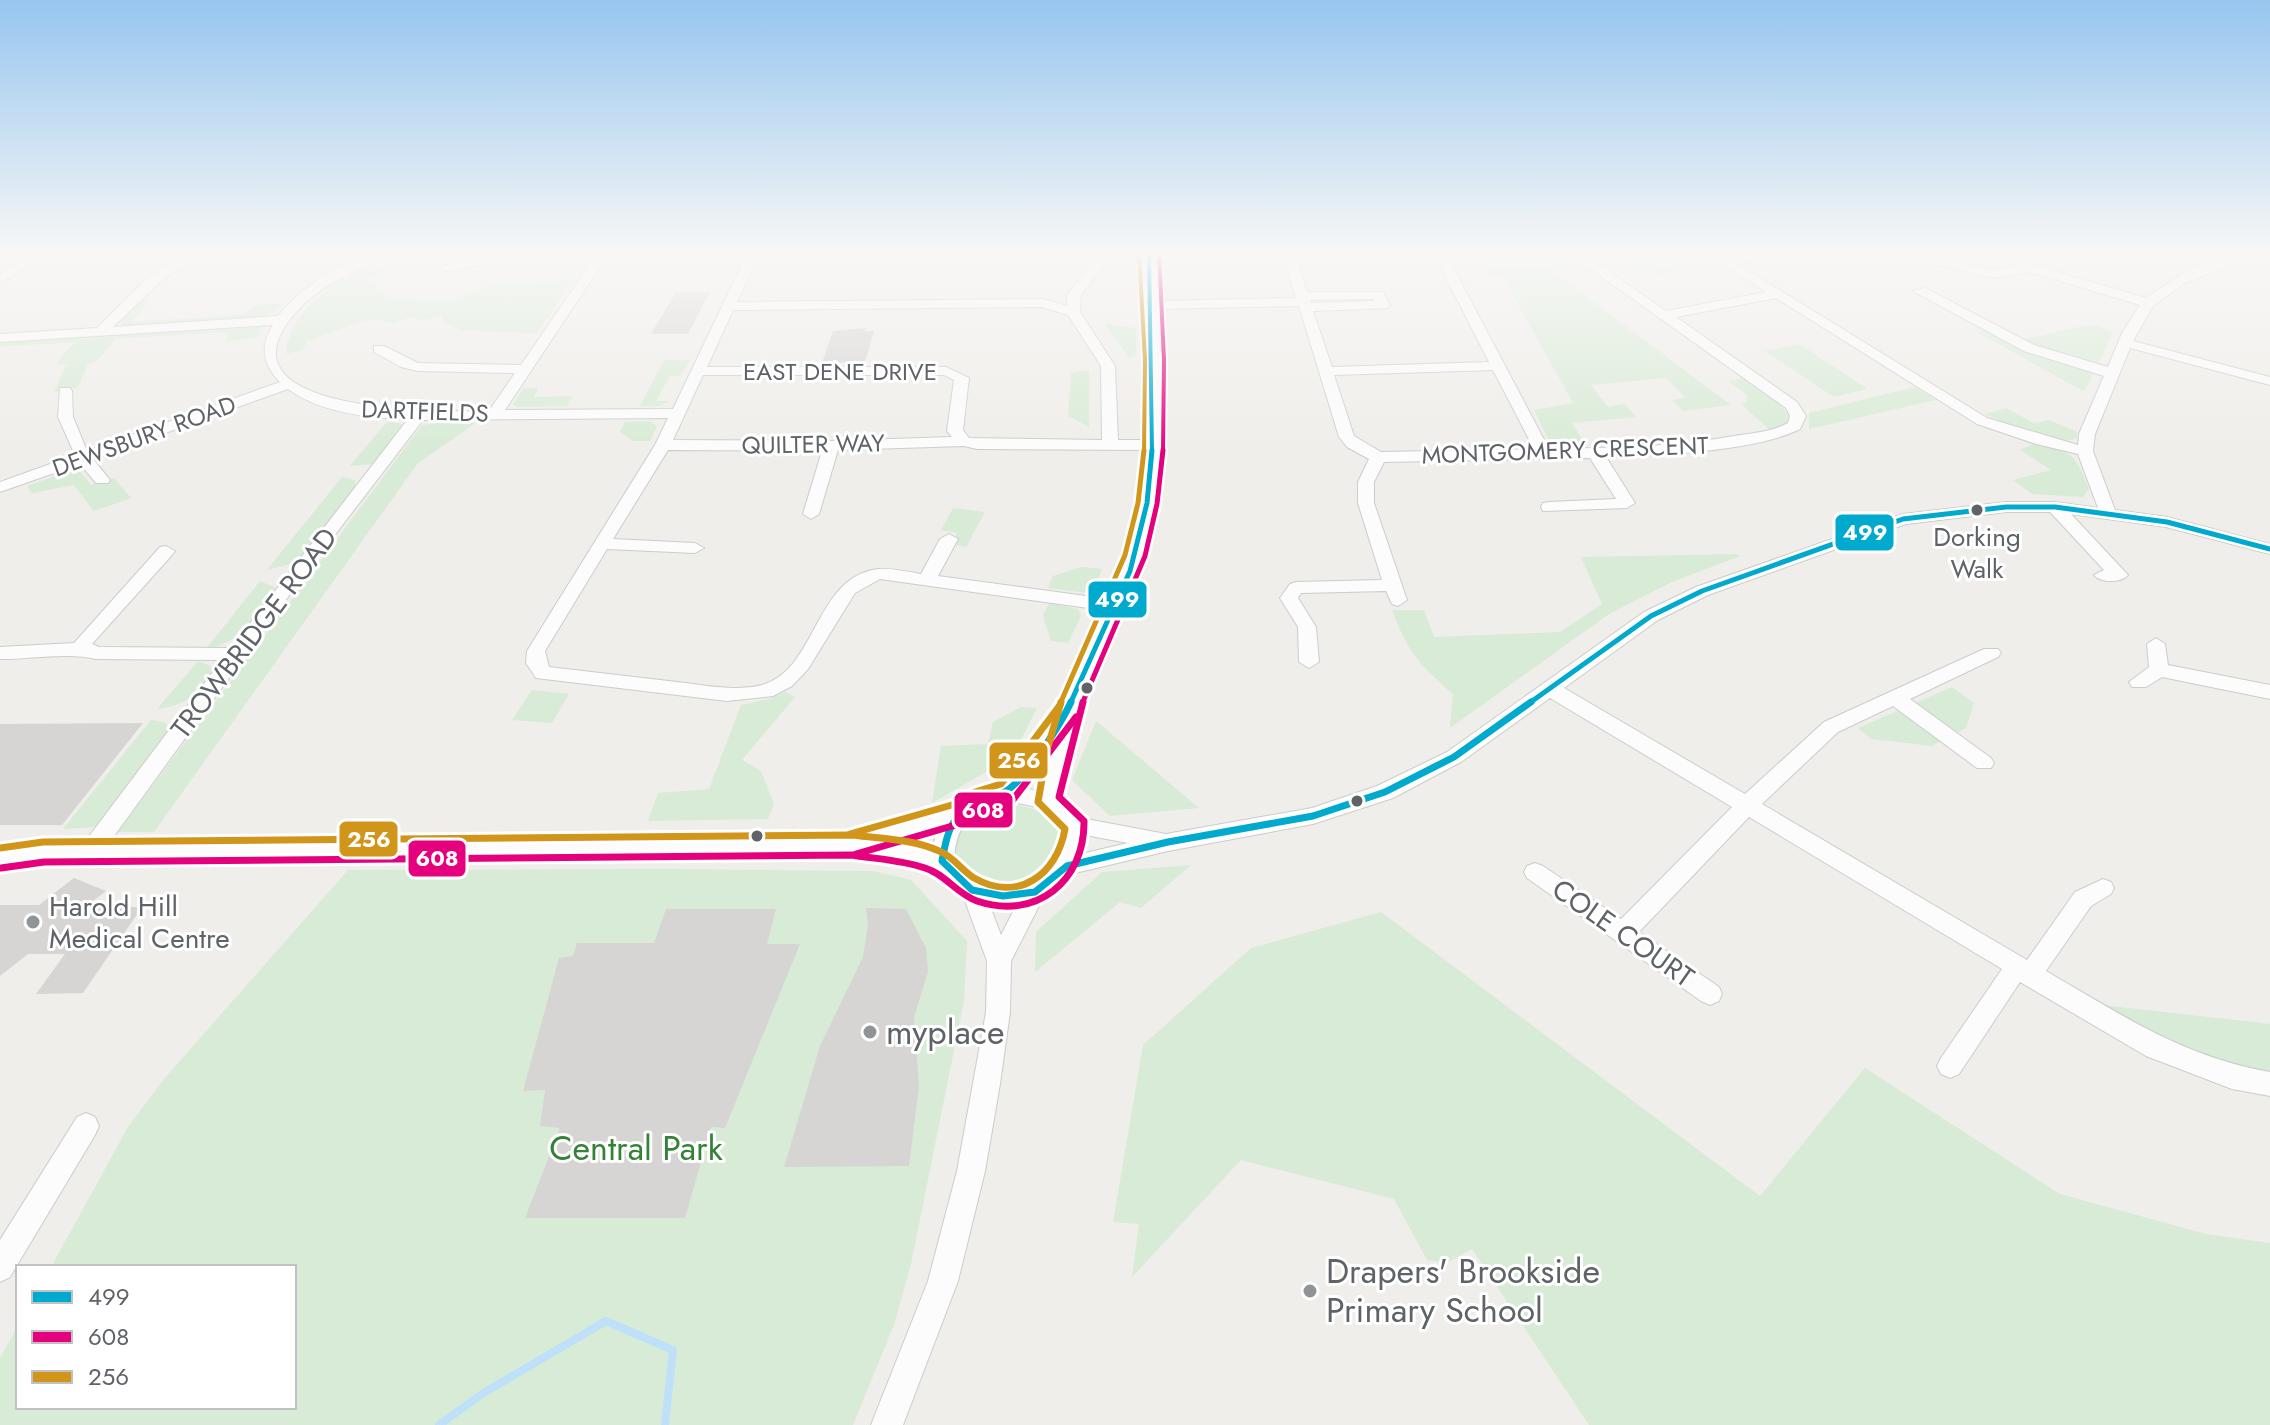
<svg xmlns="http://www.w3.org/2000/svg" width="2270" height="1425" font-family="Jost,sans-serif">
<rect width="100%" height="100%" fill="#efeeea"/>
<g fill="#d8ebd6">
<polygon points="1540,252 1563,252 1582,266 1554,272 1731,405 1683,411 1672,400 1686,398 1666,378 1591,385 1608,407 1625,404 1636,417 1572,423 1587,447 1553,449 1534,410 1573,403 1503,277 1491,277 1480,258 1541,255"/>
<polygon points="1621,252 1658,252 1684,270 1655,276"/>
<path d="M372,266L390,271L368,278L390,299L452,301L474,290L499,283L573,281L537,333L462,331L444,322L441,315L422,321L412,316L393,324L375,319L362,321L307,341L303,350L286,354C290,308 334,283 372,266Z"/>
<path d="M141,299H151L132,322L244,315C254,303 270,303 284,304L265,318L122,328L121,321Z"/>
<polygon points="1104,323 1136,328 1136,356 1129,358"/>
<polygon points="2091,324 2113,332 2099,362 2091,363 2028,344 2025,339"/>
<polygon points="260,325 263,330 258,330 261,332 259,337 225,342 228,332 115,339 97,361 88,364 78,387 54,392 65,367 69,365 56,364 74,342 0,347 0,340"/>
<polygon points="1984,330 2024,350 2087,370 2093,374 2085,390 2081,390 1977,332"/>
<polygon points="1799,344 1868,389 1834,397 1765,351"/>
<polygon points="664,360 690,360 681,376 670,376 656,401 670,401 659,406 640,406"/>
<polygon points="1089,370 1089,427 1068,416 1071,373"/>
<polygon points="1743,378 1778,402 1790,417 1789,422 1770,430 1741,404 1746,403 1747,395 1728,381"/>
<polygon points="1915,387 1936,400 1809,429 1809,413"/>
<polygon points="524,388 538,388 534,397 573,396 567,406 518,407 513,404"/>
<path d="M2006,408L2034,423L2049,420L2077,432V438C2047,449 2012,425 1985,414Z"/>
<polygon points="649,421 657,426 650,441 633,441 620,432 625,422"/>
<polygon points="393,422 405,425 375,464 350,466 386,423"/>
<polygon points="439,423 476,423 418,463 154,832 118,832 422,425"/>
<path d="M2035,443C2072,452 2075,453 2089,489L2083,497L2032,494L2013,480L2051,470L2020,450Z"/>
<polygon points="77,468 91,485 114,478 131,498 94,511 74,485 32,493 27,486"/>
<polygon points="342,477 355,480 355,490 305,556 294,563 267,570"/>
<polygon points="953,508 985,512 966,547 952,544 957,533 941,530"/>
<path d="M1737,554L1740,556L1672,582L1609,614L1450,728L1453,694C1419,665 1408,652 1392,610H1424L1434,637L1560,632L1602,604L1581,557Z"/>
<polygon points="1081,567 1102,569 1094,589 1087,593 1048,588 1053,576"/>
<path d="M260,581L274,587L275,596C253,623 242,641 206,649Z"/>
<polygon points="1049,603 1078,609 1081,616 1068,643 1051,641 1043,615"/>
<path d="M198,661L213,667L214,675C198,696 184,705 157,709Z"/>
<polygon points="1952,687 1974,703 1966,728 1932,746 1871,739 1858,728"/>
<polygon points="532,690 569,694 552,723 512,720"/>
<polygon points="785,692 795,697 742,760 761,771 774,804 768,819 648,821 658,793 709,789 741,705 769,699"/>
<polygon points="1021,707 1037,708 1012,757 932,803 941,746 988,744 993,722"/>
<polygon points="151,720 165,722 170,733 97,827 63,829"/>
<polygon points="1096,721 1199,808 1110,816 1072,780"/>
<path d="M1006,804C1042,805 1083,830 1050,868C1029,892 981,891 961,866C936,835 983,809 1006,804Z"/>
<polygon points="1191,865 1141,908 1120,902 1035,972 1036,932 1102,872"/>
<polygon points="665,869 873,871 911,880 967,941 964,1001 911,1264 894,1325 853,1425 0,1425 0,1358 18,1326 18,1407 294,1407 294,1267 51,1267 128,1127 164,1079 348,870"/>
<polygon points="1381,912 1760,1196 1865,1068 2060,1194 2206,1234 2270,1243 2270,1425 1589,1425 1472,1249 1447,1263 1427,1260 1394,1199 1241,1160 1132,1277 1139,1224 1113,1222 1143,1045 1251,948"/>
<path d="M2102,1005L2270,1024V1072C2211,1070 2152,1032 2102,1005Z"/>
</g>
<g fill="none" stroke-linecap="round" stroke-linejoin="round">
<polyline stroke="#bfe0f9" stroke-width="8" points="439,1425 482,1394 606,1321 673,1350 665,1425"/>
</g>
<g fill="#d6d5d3">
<polygon points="676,292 710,292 688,334 651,334"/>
<polygon points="866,328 865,331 874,331 865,362 822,363 833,331"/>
<polygon points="143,723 62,825 0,825 0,724"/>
<polygon points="74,878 106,891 84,908 142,907 83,993 36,994 65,954 28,954 0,976 0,905 39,905"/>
<polygon points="866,908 906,909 926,948 928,972 914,1017 919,1086 909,1166 784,1167 820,1046 863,957 868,925"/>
<polygon points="666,909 776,909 767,944 800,944 725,1128 711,1127 685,1218 525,1218 560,1128 540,1126 545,1090 523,1091 559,958 573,956 577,943 654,943"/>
</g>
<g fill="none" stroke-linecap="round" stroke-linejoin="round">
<g stroke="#cbcccc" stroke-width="2">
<g id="minor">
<polygon points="37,252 52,252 0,283 0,274"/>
<path d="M186,252H201L161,281L113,327L278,316C306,282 354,252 399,252C390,259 377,262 366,267C341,277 316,290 298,310C203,414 441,412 489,411L515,373L418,371L401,367L374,352V346H384L418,363L521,365L595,257L520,258L442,272L440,269L446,265L510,252H610L505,410L673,409L748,252H760L737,302L1043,299L1067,306V295L1101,252H1114L1081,295L1080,312L1115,366L1118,440H1146L1147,360L1143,252H1155L1158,301L1296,298L1282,252H1294L1307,292H1383L1390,305L1388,308L1313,311L1332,367L1489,362L1433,252H1445L1549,449C1611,448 1673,447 1734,436C1753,433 1771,432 1788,423L1790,416L1786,408L1567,252H1581L1666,311L1766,292L1704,252H1719L1728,258L1758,252H1785L1737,264L1987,418L2078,445L2079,434L2104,376L2024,351L1913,291L1925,288L2034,345L2108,367L2122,333L2140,305L2030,272L1993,278L1942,265L1931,268V262L1940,257L1993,270L2017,266L1993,252H2009L2034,265L2146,298C2180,274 2218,252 2261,252L2183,284L2153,306L2133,341L2270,377V385L2130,348L2095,434L2093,451L2115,510L2167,517L2270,544V554L2166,527L2071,514L2128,575C2121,583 2101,583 2094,575L2104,570L2050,512H2006L1906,524L1708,595L1658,620L1564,688L1745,794L1824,722L1984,649H1998L2001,653L1998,657L1910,699L1991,758L1994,763L1991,768H1977L1893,706L1838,732L1762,804L2027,960L2075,892L2103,879L2111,882L2114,888L2111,894L2091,906L2046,971C2122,1015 2181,1056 2270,1072V1096L2232,1089L2146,1056L2020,982L1959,1074L1950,1078L1941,1074L1937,1066L1941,1058L2002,969L1749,817L1639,932L1719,987L1722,994L1719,1001L1710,1005L1701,1001L1527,878L1524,872L1527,866L1535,863L1543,866L1621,919L1732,807L1550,698L1461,762L1393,798L1313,824L1168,851L1071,874L1053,893L1044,896L1011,961L1010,1012L1000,1084L985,1171L958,1281L903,1425H871L928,1281L957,1171L986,1012L987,961L961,890L935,869L853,854L43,861L0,867V849L43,843H84L222,660L96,659C70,652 30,659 0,659V647L74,643L160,547L166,546L175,551L172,555L92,644L99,647L231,648L408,419C369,418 320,413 288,389L93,459L110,480L108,483H96L80,464L0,492V482L75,455L58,417L60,388H70L72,391L73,417L87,451L280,382C262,364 260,346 273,325L0,342V334L97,328L151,275ZM1776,298L1977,424L2036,444L2078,454L2098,508L2055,502H2006L1903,514L1696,587L1644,612L1447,752L1377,786L1312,808L1166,834L1081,818L1059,799C1068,756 1075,714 1092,674C1110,628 1135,589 1148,540C1168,465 1163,386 1159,309L1299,306L1339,437L1347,447L1369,459L1358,482V503L1382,580L1296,582L1290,584L1280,598L1298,627L1299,662L1309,668L1319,662L1316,627L1298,598L1301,593L1386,591L1392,604L1398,606L1407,600L1374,503V482L1384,462L1590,458L1616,499L1549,502L1543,503L1541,507L1543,511L1627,508L1635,503L1606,457C1656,456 1757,451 1800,429L1806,416L1797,402L1676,317ZM1373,299L1375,301L1311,303L1310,300ZM1042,307L1068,315L1101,366L1102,440L969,438L963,430L969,378L946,367H707L733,310ZM1493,370L1534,449L1381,452L1354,436L1334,375ZM703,375H944L954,380L947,431L952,437L831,441L673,440ZM668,418L655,445L527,651L526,663L536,678L727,701L773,696L792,686L808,669L855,593L880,579L1103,610L1074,670L1057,715L1000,787L971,796L952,807L851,836L109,843L301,579L423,420ZM964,446L977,449L1145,450L1131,538L1108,599L938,576L958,539L949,534L940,539L921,574C908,572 892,568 879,569C815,575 817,670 762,685C735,692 703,685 677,682C634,677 592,672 549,667L545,651L607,549L695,553L704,548L695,543L613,539L668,450L822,451L803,514L811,519L819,514L838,450ZM1047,756L1039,791L1022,788ZM1007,801L1042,808L1064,828C1053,896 1000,903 954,858C958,819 971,812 1007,801ZM938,827L932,850L887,843ZM1085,835L1128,843L1081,854ZM988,901L1017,904L1001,935Z"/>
<polygon points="2156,638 2165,644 2168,665 2270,685 2270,699 2162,677 2146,687 2132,687 2129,682 2149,667 2147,644"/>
<polygon points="86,1113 95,1117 99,1126 95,1135 10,1277 0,1282 0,1240 77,1117"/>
</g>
</g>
<use href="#minor" fill="#fdfcfc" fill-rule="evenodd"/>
<g stroke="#fff" stroke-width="8">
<polyline id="bus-1-far2" points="1149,252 1152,452"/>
</g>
<g stroke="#fff" stroke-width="10">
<g id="bus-1-far1">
<polyline points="1070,704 1130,571 1147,503 1152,450"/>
<polyline points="1528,704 1651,616 1702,591 1903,519 2006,507 2055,507 2167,522 2270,549"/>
</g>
</g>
<g stroke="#fff" stroke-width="13">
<path id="bus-1" d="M1071,702C1061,724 1028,775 1009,789C1004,794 993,796 986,799C952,812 948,828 942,861L972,890L1003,896L1035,892L1067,866L1168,842L1313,816L1385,792L1454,757L1531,702"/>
</g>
<g stroke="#fff" stroke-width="8">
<polyline id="bus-2-far2" points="1159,252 1164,360 1163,452"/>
</g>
<g stroke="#fff" stroke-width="10">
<polyline id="bus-2-far1" points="1082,704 1145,556 1157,504 1163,450"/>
</g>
<g stroke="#fff" stroke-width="13">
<g id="bus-2">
<polyline points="856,854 959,824 983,810 1012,801 1076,717"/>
<path d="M1,868L44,862L852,855C876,859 902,860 925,868C945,874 957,894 977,901C1036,921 1085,881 1084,821L1059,797L1083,702"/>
</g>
</g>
<g stroke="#fff" stroke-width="8">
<polyline id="bus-3-far2" points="1139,252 1145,360 1144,452"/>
</g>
<g stroke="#fff" stroke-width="10">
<polyline id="bus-3-far1" points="1060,704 1125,555 1138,503 1144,450"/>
</g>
<g stroke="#fff" stroke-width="13">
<g id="bus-3">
<polyline points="850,834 952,805 975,792 1001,784 1060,705"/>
<path d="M0,848L43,842L853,835C881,839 913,839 939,851C953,856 961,870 974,878C1018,903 1057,875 1065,829L1038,802L1047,750L1061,702"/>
</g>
</g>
<use href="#bus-1-far2" stroke="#00a9ce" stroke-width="4"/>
<use href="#bus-1-far1" stroke="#00a9ce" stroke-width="5"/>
<use href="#bus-1" stroke="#00a9ce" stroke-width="7"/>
<use href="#bus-2-far2" stroke="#e5007d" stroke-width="4"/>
<use href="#bus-2-far1" stroke="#e5007d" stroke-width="5"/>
<use href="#bus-2" stroke="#e5007d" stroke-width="7"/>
<use href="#bus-3-far2" stroke="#d1951a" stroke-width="4"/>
<use href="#bus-3-far1" stroke="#d1951a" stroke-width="5"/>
<use href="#bus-3" stroke="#d1951a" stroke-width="7"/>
</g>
<linearGradient id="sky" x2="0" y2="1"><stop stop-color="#97c6ef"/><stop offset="0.56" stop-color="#f8f7f6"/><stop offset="1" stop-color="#f8f7f6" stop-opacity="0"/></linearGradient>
<rect width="2270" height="452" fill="url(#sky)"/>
<g fill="#5f6368" stroke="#fff" stroke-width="3">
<circle cx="1977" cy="510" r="7"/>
<circle cx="1087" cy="688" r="7"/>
<circle cx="1357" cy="801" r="7"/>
<circle cx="757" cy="836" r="7"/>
</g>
<g fill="#919496" stroke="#fff" stroke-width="3">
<circle cx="33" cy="922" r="8"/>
<circle cx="870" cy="1032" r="8"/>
<circle cx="1310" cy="1291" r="8"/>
</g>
<g text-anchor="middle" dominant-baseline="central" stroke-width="6" stroke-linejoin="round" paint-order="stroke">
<g font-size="24" fill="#5f6368" stroke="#fff">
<text x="840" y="371">EAST DENE DRIVE</text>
<text transform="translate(425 411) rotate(2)">DARTFIELDS</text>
<text transform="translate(144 436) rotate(-20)">DEWSBURY ROAD</text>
<text transform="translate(813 444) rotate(-1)">QUILTER WAY</text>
<text transform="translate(1565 450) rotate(-2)">MONTGOMERY CRESCENT</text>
</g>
<g font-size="26" fill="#5f6368" stroke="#fff">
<text x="1977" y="537">Dorking<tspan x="1977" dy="32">Walk</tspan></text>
</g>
<g font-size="28" fill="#5f6368" stroke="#fff">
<text transform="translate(254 633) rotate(-53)">TROWBRIDGE ROAD</text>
<text transform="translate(1623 933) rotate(35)">COLE COURT</text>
</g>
<g font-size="28" fill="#5f6368" stroke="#fff" text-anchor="start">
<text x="49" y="906">Harold Hill<tspan x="49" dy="32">Medical Centre</tspan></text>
</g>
<g font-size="34" fill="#5f6368" stroke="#fff" text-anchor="start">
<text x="886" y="1032">myplace</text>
<text x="1326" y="1271">Drapers' Brookside<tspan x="1326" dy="39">Primary School</tspan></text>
</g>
<g font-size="34" fill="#348238" stroke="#fff">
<text x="636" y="1148">Central Park</text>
</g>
</g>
<g stroke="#fff" stroke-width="3">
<rect x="1834" y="513" width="61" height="39" rx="8" fill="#00a9ce"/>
<rect x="1087" y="580" width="61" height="39" rx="8" fill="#00a9ce"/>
<rect x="988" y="741" width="61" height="39" rx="8" fill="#d1951a"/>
<rect x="953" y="791" width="61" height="38" rx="8" fill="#e5007d"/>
<rect x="338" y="820" width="61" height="38" rx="8" fill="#d1951a"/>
<rect x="407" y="839" width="60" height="39" rx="8" fill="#e5007d"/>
</g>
<g font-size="22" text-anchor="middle" font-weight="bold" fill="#fff">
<text x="1865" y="540">499</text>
<text x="1117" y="607">499</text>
<text x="1019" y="768">256</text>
<text x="983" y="818">608</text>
<text x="369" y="847">256</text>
<text x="437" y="866">608</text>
</g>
<rect x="16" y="1265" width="280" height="144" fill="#ffffff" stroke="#bfc1c3" stroke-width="2"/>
<rect x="32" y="1291" width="40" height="12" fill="#00a9ce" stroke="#bfc1c3" stroke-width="2"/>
<text x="88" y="1305" font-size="24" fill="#5f6368">499</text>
<rect x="32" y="1331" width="40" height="12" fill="#e5007d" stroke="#bfc1c3" stroke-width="2"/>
<text x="88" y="1345" font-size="24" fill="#5f6368">608</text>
<rect x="32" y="1371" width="40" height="12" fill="#d1951a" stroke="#bfc1c3" stroke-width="2"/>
<text x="88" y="1385" font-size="24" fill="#5f6368">256</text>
</svg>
